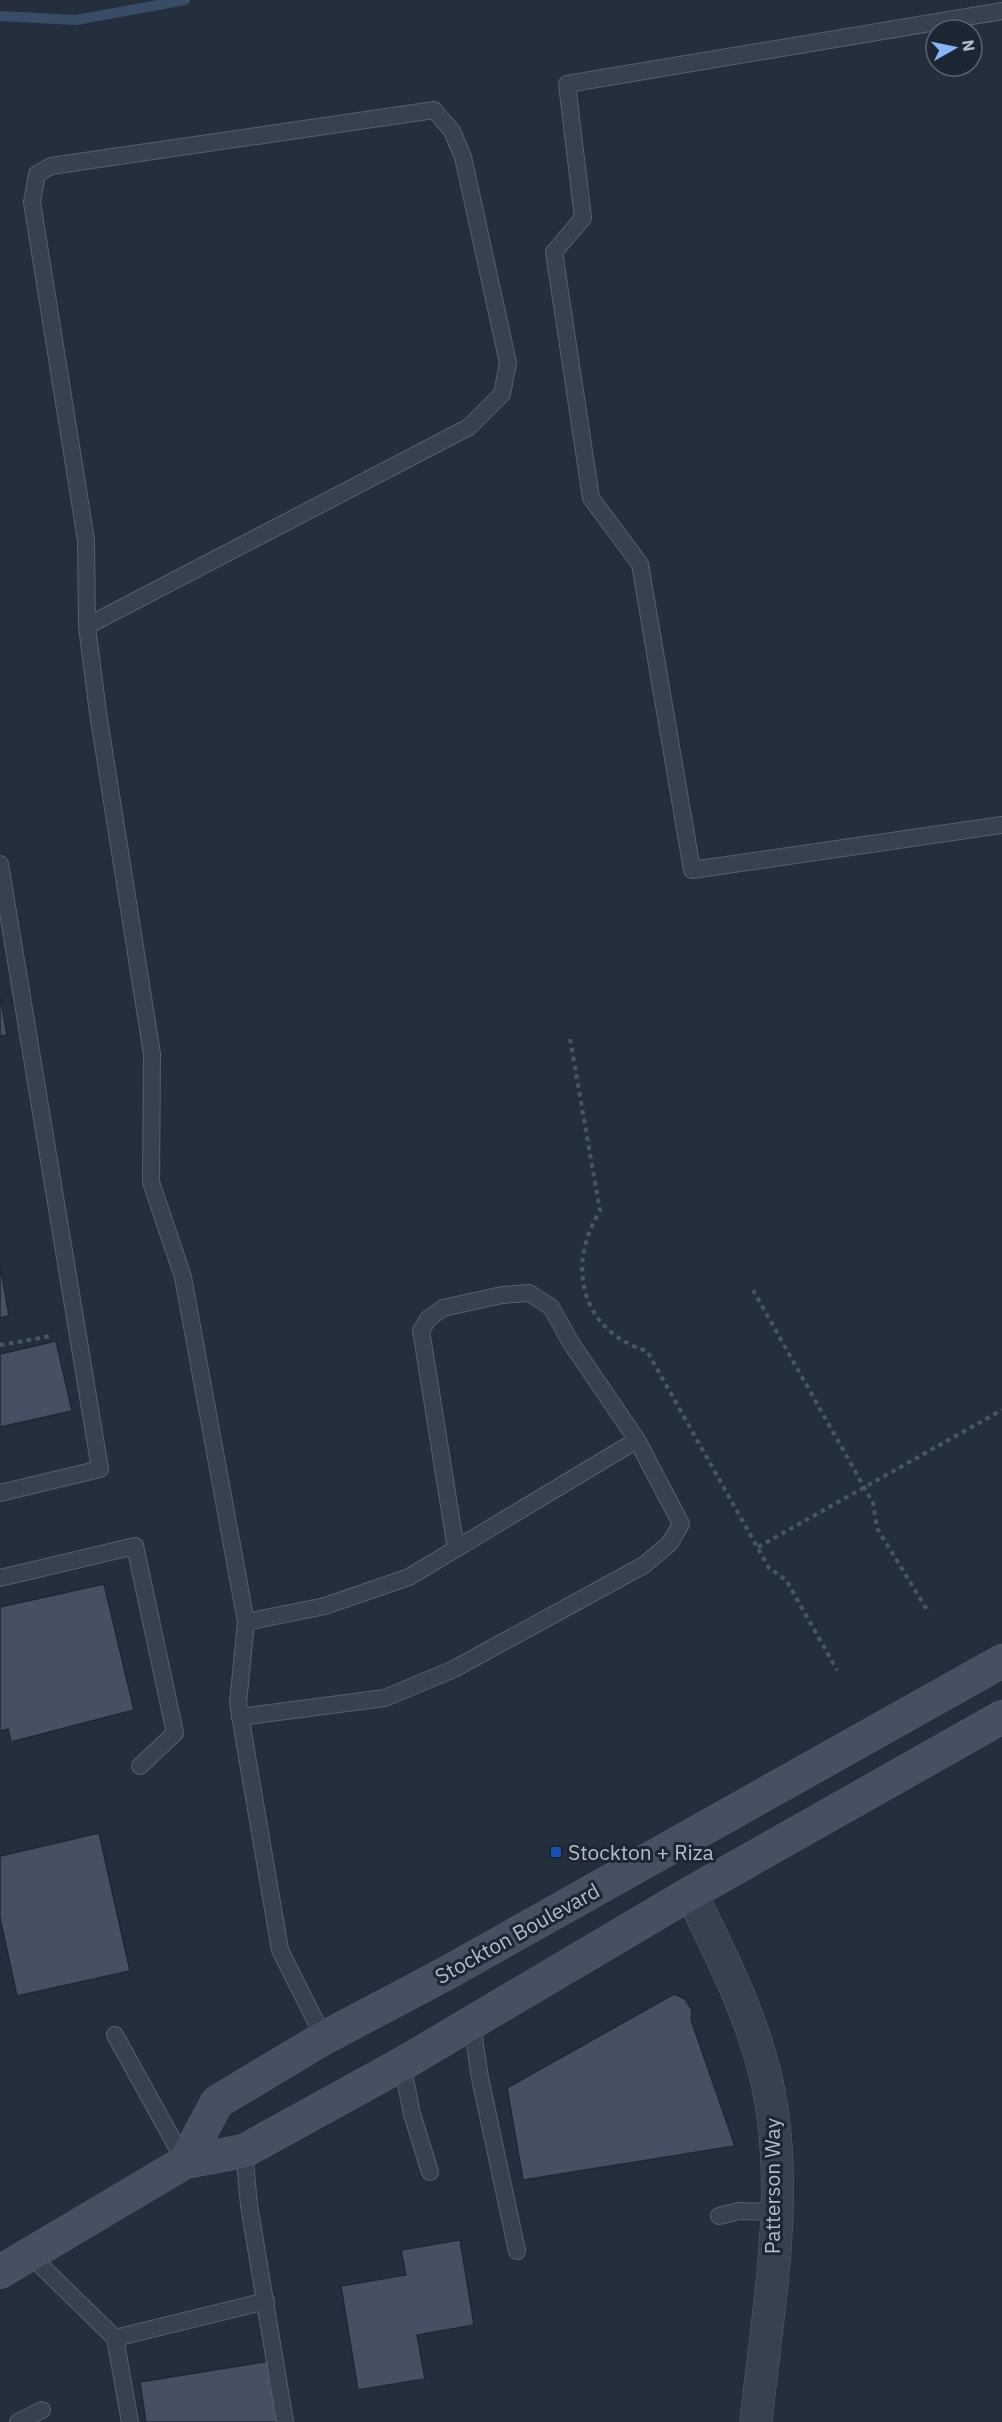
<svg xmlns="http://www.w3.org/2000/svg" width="1002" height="2422" font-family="'IBM Plex Sans',sans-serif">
<rect width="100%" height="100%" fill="#242f3e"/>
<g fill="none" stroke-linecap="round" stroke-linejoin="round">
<polyline stroke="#394c67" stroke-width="10" points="0,16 76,20 185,0"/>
</g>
<g fill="#455162" stroke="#1f2835" stroke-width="1.5">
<polygon points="0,995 7,1035 0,1036"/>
<polygon points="0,1264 9,1316 0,1318"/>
<polygon points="56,1341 72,1411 0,1427 0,1354"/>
<polygon points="104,1584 134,1710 11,1742 8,1729 0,1731 0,1607"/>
<polygon points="99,1833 130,1971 17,1996 0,1918 0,1856"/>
<polygon points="674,1994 685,1999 692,2010 691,2020 735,2146 523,2180 507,2088"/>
<polygon points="460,2240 474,2325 417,2335 425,2379 358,2390 341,2286 406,2275 401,2250"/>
<polygon points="270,2361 280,2422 146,2422 140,2382"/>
</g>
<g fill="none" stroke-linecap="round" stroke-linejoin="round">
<g stroke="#565f6c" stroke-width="18">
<g id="lane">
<polyline points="1002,11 567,84 583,218 554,252 591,498 640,564 692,870 1002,825"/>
<polyline points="87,626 469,427 502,394 508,363 463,157 452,131 434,110 51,166 37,174 32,202 86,540 87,626 98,713 152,1054 151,1182 183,1277 246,1622 238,1703 280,1950 324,2038"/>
<polyline points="0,864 100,1469 0,1493"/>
<polyline points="456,1549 421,1330 429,1318 443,1308 502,1295 529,1293 551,1307 571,1343 637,1440"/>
<polyline points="0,1578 135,1546 175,1733 140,1766"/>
<polyline points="240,1717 385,1698 454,1669 644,1565 670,1543 681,1524 637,1440 409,1577 325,1606 246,1622"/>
<polyline points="472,2024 480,2078 517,2251"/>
<polyline points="115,2035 185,2162"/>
<polyline points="402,2064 412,2114 430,2172"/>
<polyline points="244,2151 249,2205 285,2422"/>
<polyline points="719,2216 739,2211 776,2212"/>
<polyline points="30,2255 115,2338 130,2422"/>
<polyline points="115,2338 266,2301"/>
<polyline points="18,2422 42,2410"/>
</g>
</g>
<g stroke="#565f6c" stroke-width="33">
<path id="street" d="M691,1893C715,1944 743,1997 759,2052C796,2170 768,2302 756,2422"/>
</g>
<g stroke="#565f6c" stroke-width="34">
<g id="secondary">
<polyline points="185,2162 217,2102 324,2038 445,1974 1002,1661"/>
<polyline points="0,2272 185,2162 244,2151 402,2064 691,1893 1002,1717"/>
</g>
</g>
<g stroke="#44595c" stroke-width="4" stroke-dasharray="4.5 4.5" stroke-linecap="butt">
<path d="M570,1039L600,1211C565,1266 582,1332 647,1351L769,1568L786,1580L837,1670"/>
<polyline points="753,1290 873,1503 877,1528 929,1613"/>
<polyline points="0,1345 52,1336"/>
<polyline points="758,1547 1002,1410"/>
</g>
<use href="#lane" stroke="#38414e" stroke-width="16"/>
<use href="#street" stroke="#38414e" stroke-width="32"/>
<use href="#secondary" stroke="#465061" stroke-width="33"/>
</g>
<rect fill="#1a4fb4" stroke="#1d2633" stroke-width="2" x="550" y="1846" width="12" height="12" rx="3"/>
<g text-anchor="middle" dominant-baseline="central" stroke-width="6" stroke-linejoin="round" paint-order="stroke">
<g font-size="21" fill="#b4bcc9" stroke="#1d2633" text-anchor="start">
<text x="568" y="1852">Stockton + Riza</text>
</g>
<g font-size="21" fill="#b4bcc9" stroke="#1d2633">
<text transform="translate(517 1933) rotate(-29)">Stockton Boulevard</text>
<text transform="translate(772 2186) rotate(-90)">Patterson Way</text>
</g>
</g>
<g transform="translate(954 48) rotate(81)"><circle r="28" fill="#1d2633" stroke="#59626f" stroke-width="1.5"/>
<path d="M0-4.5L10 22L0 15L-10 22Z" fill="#8ab4f8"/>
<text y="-9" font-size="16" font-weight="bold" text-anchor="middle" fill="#b4bcc9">N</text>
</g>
</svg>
